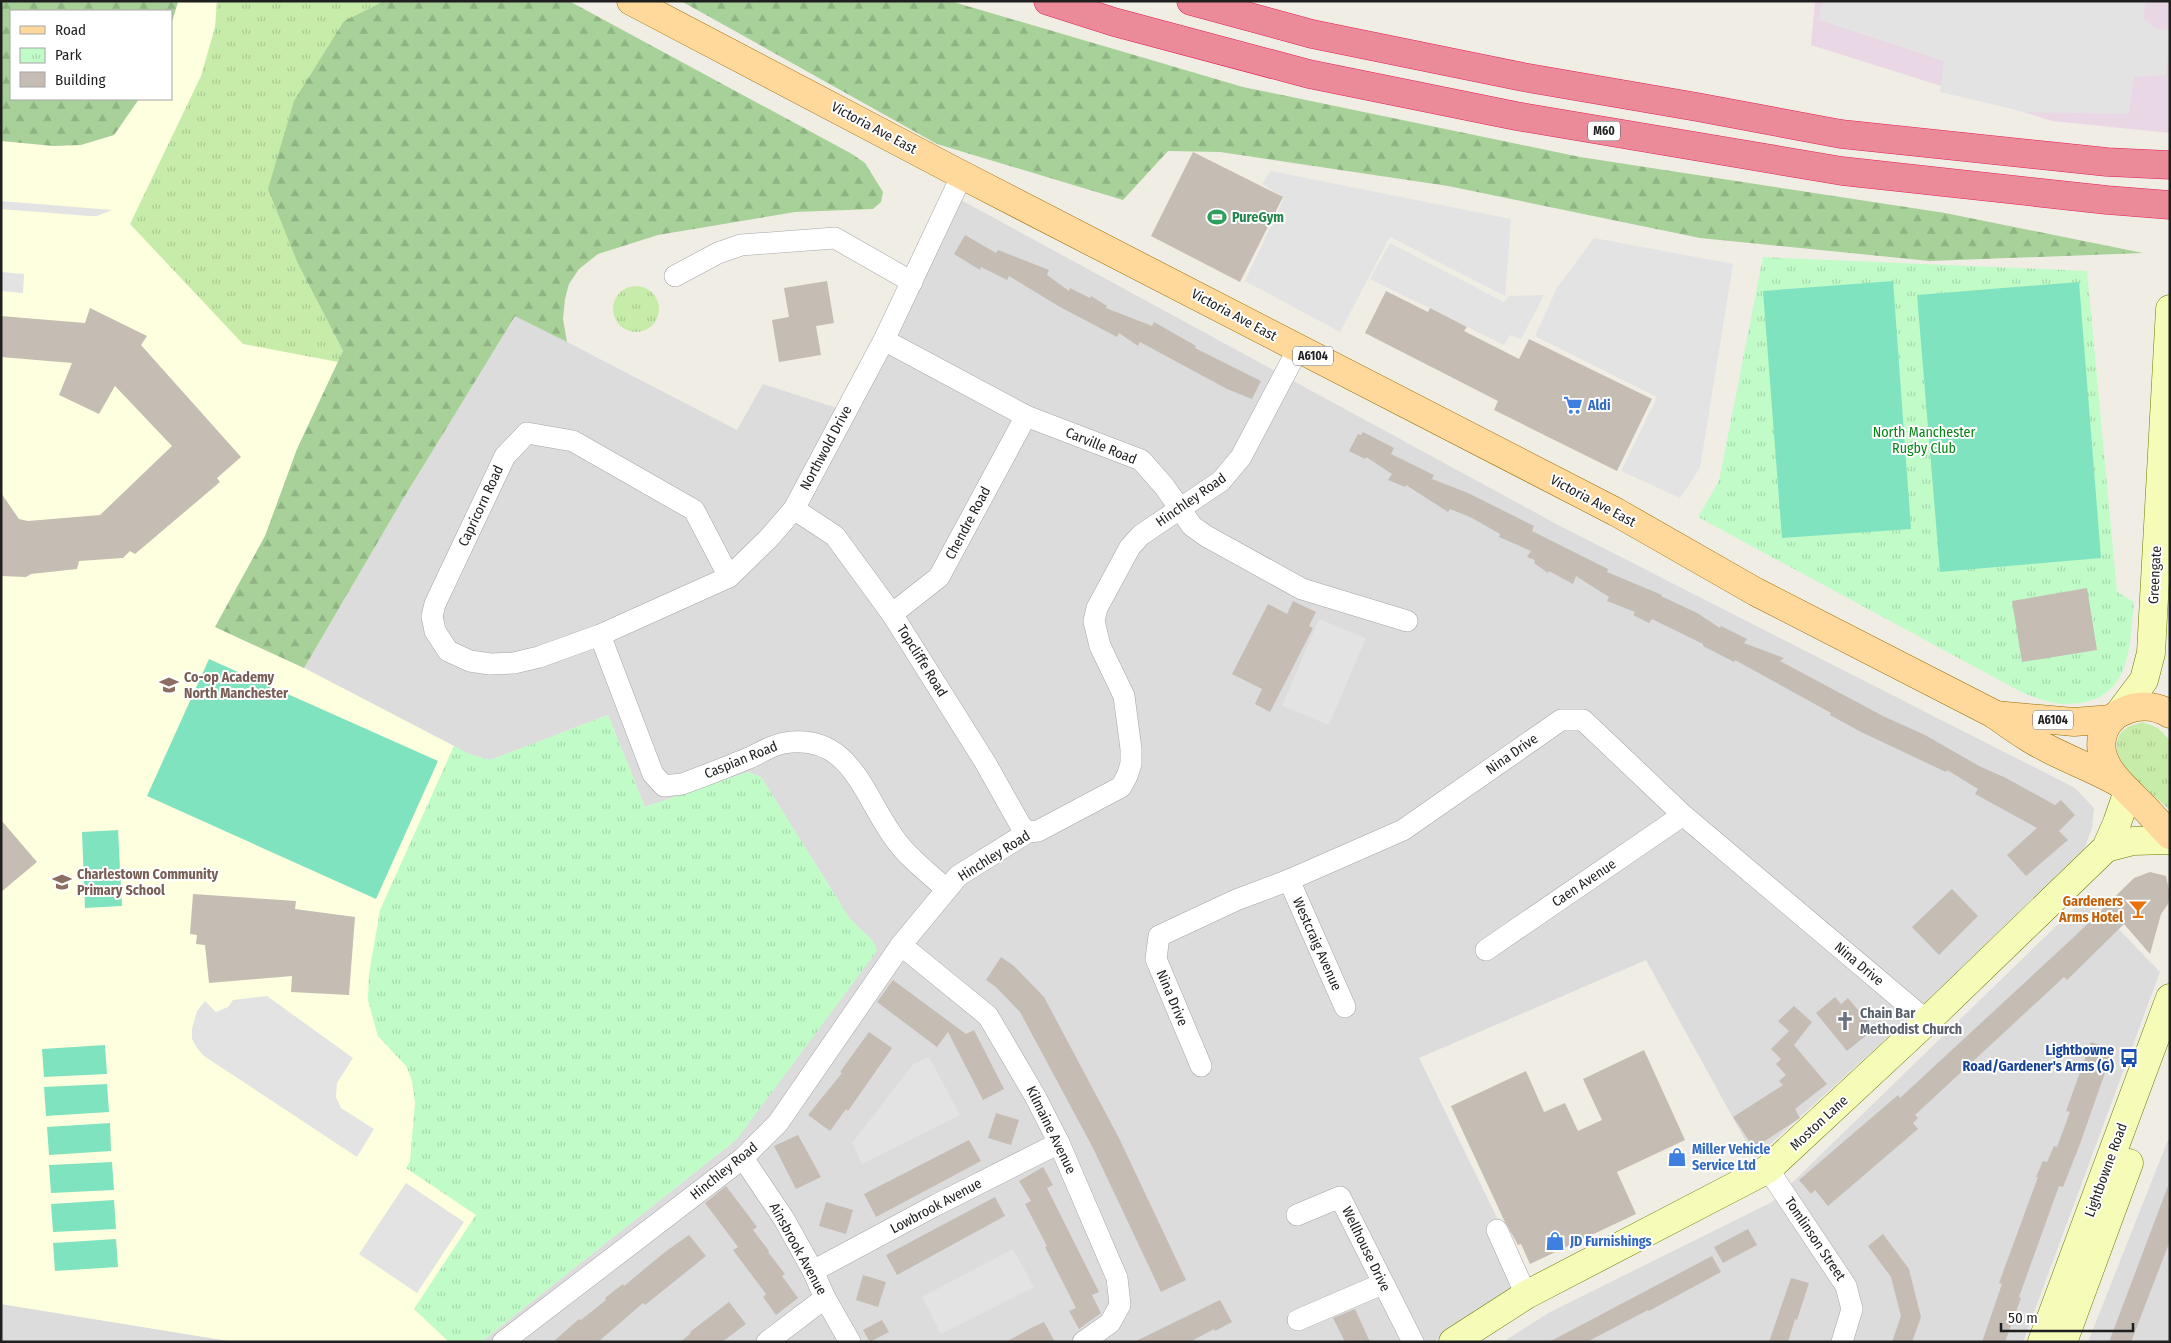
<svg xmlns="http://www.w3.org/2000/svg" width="2171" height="1343" font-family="'Fira Sans Condensed',sans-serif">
<defs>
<pattern id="grass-tufts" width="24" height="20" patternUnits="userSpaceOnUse" patternTransform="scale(1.25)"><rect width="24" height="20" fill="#c7eca9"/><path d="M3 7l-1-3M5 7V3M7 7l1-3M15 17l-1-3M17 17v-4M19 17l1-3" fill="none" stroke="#aaca91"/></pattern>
<pattern id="forest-firs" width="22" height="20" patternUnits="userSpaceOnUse" patternTransform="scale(1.25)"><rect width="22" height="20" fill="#a7d198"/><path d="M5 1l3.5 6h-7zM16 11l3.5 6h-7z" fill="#8fb383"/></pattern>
<pattern id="park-tufts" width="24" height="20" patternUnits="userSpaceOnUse" patternTransform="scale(1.25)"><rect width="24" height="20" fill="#c1fcc8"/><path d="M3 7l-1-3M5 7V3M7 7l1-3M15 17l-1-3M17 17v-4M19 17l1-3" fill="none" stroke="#a5d8ab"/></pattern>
</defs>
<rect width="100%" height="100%" fill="#f0ede5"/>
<g fill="#dddcdc">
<polygon points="961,200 1560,526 2075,788 2094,808 2092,828 2085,847 1926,1002 1755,1158 1646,960 1419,1058 1528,1281 1433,1342 481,1342 737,1139 873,941 850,919 761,777 748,772 645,807 608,715 490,760 469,754 304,668 403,499 515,315 737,430 763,384 840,409"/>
<polygon points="2087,896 2160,972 2023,1342 1503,1342 1550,1312 1772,1202"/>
<polygon points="2170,1135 2170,1342 2088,1342"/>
<polygon points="1,1304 235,1342 1,1342"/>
</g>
<polygon fill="#ead7e5" points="1815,1 2170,1 2170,133 2052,121 1811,45"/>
<polygon fill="#feffdf" points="178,1 384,1 344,21 343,351 297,449 265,536 215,627 304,668 454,746 381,910 368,1000 378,1036 407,1067 412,1081 415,1103 410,1162 407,1168 476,1215 414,1309 449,1342 235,1342 1,1304 1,141 54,146 114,135 139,99 171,99 171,25"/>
<g fill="url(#grass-tufts)">
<polygon points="217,1 384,1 344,21 298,264 343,351 338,362 243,344 130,224 201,76 215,27"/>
<circle cx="636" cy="309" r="23"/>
<path d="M2143,722L2158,728L2170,740V810C2153,794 2095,754 2125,729C2130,725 2138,724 2143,722Z"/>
</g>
<g fill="url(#forest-firs)">
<polygon points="1,1 178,1 178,2 171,25 171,11 11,11 11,99 139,99 114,135 81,145 54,146 1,141"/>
<polygon points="384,1 569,1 852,154 865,163 883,192 881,202 873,209 795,212 658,235 598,254 579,269 569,284 565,299 563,319 567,342 515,316 403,499 304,668 215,627 265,536 297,449 343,351 298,264 268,189 294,101 344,21"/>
<polygon points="681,1 950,1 1243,87 1580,157 1945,213 2143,253 1930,261 1700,238 1448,186 1220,152 1168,151 1123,200 937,144"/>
</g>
<g fill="url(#park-tufts)">
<path d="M1763,257L2087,271L2117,592L2134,602C2129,653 2131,704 2064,704C2051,704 2035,697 2023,693L1698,517L1719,481Z"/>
<polygon points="608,715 645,807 748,772 761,777 850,919 873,941 877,951 737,1139 481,1342 449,1342 414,1309 476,1215 406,1168 410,1162 415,1103 412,1081 407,1067 378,1036 368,1000 369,974 380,910 454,746 469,754 490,760"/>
</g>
<g fill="#80e3c0">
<polygon points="1893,281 1911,529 1782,538 1763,291"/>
<polygon points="2079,282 2101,558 1940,572 1917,295"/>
<polygon points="209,659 438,761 376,899 147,796"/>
<polygon points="118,830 122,906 85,908 82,832"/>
<polygon points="105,1045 107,1074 44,1077 42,1049"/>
<polygon points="107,1084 109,1112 46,1116 44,1087"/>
<polygon points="110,1123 111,1151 49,1155 47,1127"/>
<polygon points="112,1162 114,1190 51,1193 49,1165"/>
<polygon points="114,1200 116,1229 53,1232 51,1204"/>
<polygon points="116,1239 118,1267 55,1271 53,1243"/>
</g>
<g fill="#e3e3e3">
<polygon points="1822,1 2145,1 2144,19 2156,29 2170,30 2166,75 2134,77 2129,114 2025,112 1940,92 1944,61 1819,20"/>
<polygon points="1271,171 1511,219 1505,296 1390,237 1340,332 1245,281 1284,198 1262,184"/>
<polygon points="1,201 112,210 97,216 89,216 1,209"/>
<polygon points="1594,238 1733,264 1700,468 1680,498 1621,471 1657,397 1535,336 1557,288"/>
<polygon points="1390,243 1504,302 1509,296 1544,295 1521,339 1510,335 1504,345 1370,279"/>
<polygon points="1,272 24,274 23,293 1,291"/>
<polygon points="1319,619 1366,638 1329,725 1282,706"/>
<polygon points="267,996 353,1058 337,1083 336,1097 341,1108 374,1129 357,1157 204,1056 197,1048 192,1039 192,1029 197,1011 205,1001 216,1012 228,1007 233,1000"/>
<polygon points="929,1057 960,1115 862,1164 852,1143 913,1064"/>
<polygon points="406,1183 464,1222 417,1293 359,1254"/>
<polygon points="1013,1249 1034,1287 941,1334 922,1297"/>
</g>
<g fill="#c5bcb4">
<polygon points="1193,152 1283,197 1240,282 1151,236"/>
<polygon points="965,235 996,253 998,250 1049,270 1047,275 1069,291 1070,288 1090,298 1091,296 1107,306 1106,308 1152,326 1154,322 1196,346 1195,348 1261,381 1252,399 1227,389 1140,342 1138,346 1119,333 1117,337 1060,307 1009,276 1007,280 981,267 980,270 954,254"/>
<polygon points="827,281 834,323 816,326 821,355 779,362 772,320 789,317 784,288"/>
<polygon points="1386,291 1428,312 1430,308 1467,327 1464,331 1519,359 1529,339 1652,399 1617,471 1494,410 1498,401 1365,333"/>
<polygon points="90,308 147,336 141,345 241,457 217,478 220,482 135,554 130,551 123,558 79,561 77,569 31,574 26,577 1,576 1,493 19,519 28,521 100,515 172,446 115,386 99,414 59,395 72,363 1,357 1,316 85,323"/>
<polygon points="1363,432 1394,448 1391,454 1434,475 1432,479 1468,493 1534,526 1532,531 1608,569 1607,572 1662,595 1661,596 1697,613 1720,628 1721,626 1747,639 1744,643 1784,658 1780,661 1883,716 1925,735 1979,766 2006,778 2055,805 2061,800 2075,815 2059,831 2068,840 2026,876 2007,855 2037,828 1975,794 1978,789 1947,770 1946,772 1861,732 1830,715 1831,713 1735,660 1734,662 1703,646 1703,644 1652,619 1649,623 1633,615 1635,612 1607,601 1609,597 1576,576 1573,584 1549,571 1548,573 1534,563 1535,560 1527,557 1531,551 1499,537 1500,534 1472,518 1450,509 1448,512 1406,485 1405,487 1388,480 1392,474 1366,457 1365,459 1349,451 1358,434 1361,435"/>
<polygon points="2087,588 2097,650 2022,662 2012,601"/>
<polygon points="1293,601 1316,612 1309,626 1313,628 1270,712 1255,704 1262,689 1232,674 1268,604 1287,614"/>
<polygon points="1,820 37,862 1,892"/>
<polygon points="2150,872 2166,876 2170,895 2168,904 2161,914 2150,954 2124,924 2067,980 2064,977 1915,1115 1918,1118 1913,1123 1918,1129 1828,1206 1815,1190 1811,1194 1799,1180 1898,1095 1900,1098 2076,935 2134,878"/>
<polygon points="1952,889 1978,916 1939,955 1912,927"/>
<polygon points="193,894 296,901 295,909 355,917 349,995 291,992 292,976 209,983 205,945 196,944 197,935 190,934"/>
<polygon points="1001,957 1014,966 1044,997 1119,1138 1186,1280 1161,1292 1093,1148 1020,1012 996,987 986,980"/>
<polygon points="893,980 966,1034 974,1030 1004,1089 983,1100 948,1032 937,1047 877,1002"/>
<polygon points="1835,997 1841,1004 1848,998 1874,1029 1847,1051 1816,1013"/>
<polygon points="1794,1006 1812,1022 1794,1045 1827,1084 1795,1109 1800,1118 1754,1148 1733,1117 1783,1085 1779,1081 1786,1075 1776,1064 1781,1059 1771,1049 1789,1031 1778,1021"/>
<polygon points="869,1032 892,1048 848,1111 846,1109 830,1131 808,1115 842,1073 840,1072"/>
<polygon points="2091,1042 2113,1050 2080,1144 2063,1187 2059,1186 2019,1297 2021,1298 2005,1342 1982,1342 2002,1284 1999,1283 2038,1177 2036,1177 2043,1161 2047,1162 2054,1146 2057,1147 2070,1112 2066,1111"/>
<polygon points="1644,1050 1685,1140 1617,1172 1636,1214 1530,1264 1521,1244 1518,1245 1504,1220 1451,1106 1526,1071 1544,1112 1565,1103 1578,1131 1602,1120 1583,1079"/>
<polygon points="996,1113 1019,1120 1011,1145 988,1138"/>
<polygon points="798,1135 821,1177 796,1189 774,1146"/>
<polygon points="969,1140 981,1161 876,1217 864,1194"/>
<polygon points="1043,1167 1053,1185 1047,1188 1099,1292 1092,1295 1101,1313 1079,1329 1069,1311 1076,1308 1045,1247 1047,1246 1025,1204 1031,1201 1019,1181"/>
<polygon points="726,1186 757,1227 753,1230 769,1251 768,1252 785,1274 782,1276 798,1298 776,1315 763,1297 766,1294 733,1250 738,1247 705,1203"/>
<polygon points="2168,1186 2170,1241 2151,1290 2131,1342 2109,1342"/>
<polygon points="995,1197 1005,1216 897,1275 886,1255"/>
<polygon points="826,1202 853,1210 846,1234 819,1226"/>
<polygon points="1748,1229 1757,1245 1723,1263 1714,1247"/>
<polygon points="1883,1234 1909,1269 1921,1317 1912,1342 1892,1342 1901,1316 1891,1277 1868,1246"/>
<polygon points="689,1235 706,1256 645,1305 643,1303 598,1342 553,1342 579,1319 581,1320 606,1300 605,1298 623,1284 624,1286 665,1252"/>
<polygon points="1712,1256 1721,1272 1649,1311 1648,1310 1587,1342 1549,1342"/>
<polygon points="863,1275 886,1282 878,1307 856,1300"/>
<polygon points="1791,1278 1809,1283 1797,1320 1795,1319 1788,1342 1769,1342"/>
<polygon points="1220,1300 1232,1322 1215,1331 1214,1329 1190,1342 1134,1342"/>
<polygon points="729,1302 746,1324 722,1342 680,1342 691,1333 690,1332"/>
<polygon points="1355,1309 1370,1342 1345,1342 1333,1318"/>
<polygon points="882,1320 889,1332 870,1342 863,1330"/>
<polygon points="1044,1322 1055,1342 1006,1342 1031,1328"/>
</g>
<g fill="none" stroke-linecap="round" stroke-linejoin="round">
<g stroke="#a6a6a6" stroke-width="22">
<g id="street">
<polyline points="675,276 718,253 741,245 835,238 912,282"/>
<polyline points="884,340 1026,416 1141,460 1164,486 1192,526 1206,536 1302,589 1407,621"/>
<polyline points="794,509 835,536 892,614 985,762 1021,826 1028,832"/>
<polyline points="729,577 694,510 573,441 527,433 505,456 435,604 432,616 435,631 448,651 470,661 490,664 514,663 539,657 600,635 729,577 768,539 794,509 884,340 962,175"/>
<polyline points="892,614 939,577 1026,416"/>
<path d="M600,635L653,774L664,786L682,784C704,776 727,767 749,758C760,753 772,745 784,743C851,732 863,796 895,839C909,859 929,873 946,889"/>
<polyline points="1289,880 1345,1007"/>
<polyline points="901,945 988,1016 1035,1096 1059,1143 1117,1278 1120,1305 1110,1323 1083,1342"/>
<polyline points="1486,950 1683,815"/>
<polyline points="1201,1066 1156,959 1159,936 1236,900 1289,880 1403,830 1561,720 1583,720 1683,815 1927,1021"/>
<polyline points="743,1158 784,1219 813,1271 825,1298 850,1342"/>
<polyline points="1768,1169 1846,1286 1852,1309 1842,1342"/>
<polyline points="1297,1215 1340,1197 1413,1342"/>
<polyline points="1497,1230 1526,1295"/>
<polyline points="813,1271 936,1205 1059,1143"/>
<polyline points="1298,1320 1382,1284"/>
<polyline points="503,1342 743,1158 778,1123 901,945 958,876 1028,832 1038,831 1121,787 1127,776 1131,764 1131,749 1124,696 1100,646 1094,621 1097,608 1130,547 1141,535 1221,481 1241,457 1298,349"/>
<polyline points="767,1342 825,1298"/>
</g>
</g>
<g stroke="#6a7c00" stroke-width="29">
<g id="secondary">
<polyline points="2120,712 2144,680 2151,653 2170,309"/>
<polyline points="2106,848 2133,841 2170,840"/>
<polyline points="1453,1342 1526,1295 1768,1169 1927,1021 2106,848 2117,823 2128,791"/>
<polyline points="2042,1342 2170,998"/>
<polyline points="2063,1342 2129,1163"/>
</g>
</g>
<g stroke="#9a6d00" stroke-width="29">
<g id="primary">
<path d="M631,1L962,175L1616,512L1756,592L1994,714C2005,722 2017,731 2029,738C2057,756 2090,766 2119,783"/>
<path d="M2170,714C2155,705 2138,704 2122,712C2114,715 2107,723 2104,731C2092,761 2122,785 2141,804C2151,814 2160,825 2170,835"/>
<polyline points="1995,715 2074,722 2112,719"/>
</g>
</g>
<g stroke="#e31e59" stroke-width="29">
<g id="highway">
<polyline points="1048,1 1114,22 1309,74 1516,116 1842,171 2107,200 2170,205"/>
<polyline points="1191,1 1312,34 1523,77 1697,107 1841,134 2107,162 2170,165"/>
</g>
</g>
<use href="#street" stroke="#fff" stroke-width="21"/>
<use href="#secondary" stroke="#f6fcb7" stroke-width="28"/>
<use href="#primary" stroke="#ffd89b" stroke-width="28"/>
<use href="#highway" stroke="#eb8a98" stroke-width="28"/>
</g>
<defs>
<g id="stadium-bare" transform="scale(1.5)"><path d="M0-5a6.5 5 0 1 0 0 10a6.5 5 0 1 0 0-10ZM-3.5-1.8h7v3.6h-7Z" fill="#2e9e5b" stroke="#fff" stroke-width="2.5" paint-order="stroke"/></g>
<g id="supermarket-bare" transform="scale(1.5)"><path d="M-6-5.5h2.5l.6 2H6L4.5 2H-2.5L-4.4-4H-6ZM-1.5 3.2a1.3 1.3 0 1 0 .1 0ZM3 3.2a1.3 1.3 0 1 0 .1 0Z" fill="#3f7fe0" stroke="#fff" stroke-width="2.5" paint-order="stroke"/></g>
<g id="school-bare" transform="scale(1.5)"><path d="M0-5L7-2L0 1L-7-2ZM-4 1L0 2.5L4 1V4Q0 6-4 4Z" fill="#8d6e63" stroke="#fff" stroke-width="2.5" paint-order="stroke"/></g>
<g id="bar-bare" transform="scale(1.5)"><path d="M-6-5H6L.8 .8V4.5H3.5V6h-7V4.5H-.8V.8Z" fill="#e8710a" stroke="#fff" stroke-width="2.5" paint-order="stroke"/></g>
<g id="church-bare" transform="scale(1.5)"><path d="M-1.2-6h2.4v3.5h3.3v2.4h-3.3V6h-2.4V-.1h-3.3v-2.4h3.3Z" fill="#6b7280" stroke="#fff" stroke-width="2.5" paint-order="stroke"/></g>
<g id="bus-bare" transform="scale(1.5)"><path d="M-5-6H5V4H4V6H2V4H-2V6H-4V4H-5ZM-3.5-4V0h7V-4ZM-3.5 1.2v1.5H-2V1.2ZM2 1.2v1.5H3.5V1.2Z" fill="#1a4fb4" stroke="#fff" stroke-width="2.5" paint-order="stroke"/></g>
<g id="shop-bare" transform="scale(1.5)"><path d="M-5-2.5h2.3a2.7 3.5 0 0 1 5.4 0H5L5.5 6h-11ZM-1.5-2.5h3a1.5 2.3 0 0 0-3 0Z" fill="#3f7fe0" stroke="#fff" stroke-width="2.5" paint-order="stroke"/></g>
</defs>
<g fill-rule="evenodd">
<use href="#stadium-bare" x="1217" y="217"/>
<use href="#supermarket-bare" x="1573" y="405"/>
<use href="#school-bare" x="169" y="685"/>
<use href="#school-bare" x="62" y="882"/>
<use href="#bar-bare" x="2138" y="909"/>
<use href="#church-bare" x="1845" y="1021"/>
<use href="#bus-bare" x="2129" y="1058"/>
<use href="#shop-bare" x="1677" y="1157"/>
<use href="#shop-bare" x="1555" y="1241"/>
</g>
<g text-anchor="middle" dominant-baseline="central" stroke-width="4" stroke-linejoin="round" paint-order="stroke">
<g fill="#fff" stroke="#626262" stroke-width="1">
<rect x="1588" y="121.5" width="32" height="19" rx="4"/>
<rect x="1293" y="346.5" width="40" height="19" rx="4"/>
<rect x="2033" y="710.5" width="40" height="19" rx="4"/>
</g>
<g font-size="12" font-weight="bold" fill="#1f1f1f">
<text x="1604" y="131">M60</text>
<text x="1313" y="356">A6104</text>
<text x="2053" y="720">A6104</text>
</g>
<g font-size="14" fill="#1f1f1f" stroke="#fff">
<text transform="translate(874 128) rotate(28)">Victoria Ave East</text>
<text transform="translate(1234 315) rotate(28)">Victoria Ave East</text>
<text transform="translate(1101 446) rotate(22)">Carville Road</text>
<text transform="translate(826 448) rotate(-62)">Northwold Drive</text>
<text transform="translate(1191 500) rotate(-35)">Hinchley Road</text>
<text transform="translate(1593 501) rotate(28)">Victoria Ave East</text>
<text transform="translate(481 506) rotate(-65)">Capricorn Road</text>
<text transform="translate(968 523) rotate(-62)">Chendre Road</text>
<text transform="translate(2155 575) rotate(-87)">Greengate</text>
<text transform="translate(922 661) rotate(58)">Topcliffe Road</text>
<text transform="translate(1512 754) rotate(-35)">Nina Drive</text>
<text transform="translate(741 760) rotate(-22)">Caspian Road</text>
<text transform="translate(994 856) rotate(-32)">Hinchley Road</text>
<text transform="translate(1584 883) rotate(-34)">Caen Avenue</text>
<text transform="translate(1317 944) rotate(66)">Westcraig Avenue</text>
<text transform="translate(1859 964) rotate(40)">Nina Drive</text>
<text transform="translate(1172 998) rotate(67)">Nina Drive</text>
<text transform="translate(1819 1123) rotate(-43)">Moston Lane</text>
<text transform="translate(1051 1130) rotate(64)">Kilmaine Avenue</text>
<text transform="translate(2106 1170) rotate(-70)">Lightbowne Road</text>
<text transform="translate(724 1171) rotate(-39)">Hinchley Road</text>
<text transform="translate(936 1206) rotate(-28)">Lowbrook Avenue</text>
<text transform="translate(1815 1239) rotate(56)">Tomlinson Street</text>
<text transform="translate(798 1249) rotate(61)">Ainsbrook Avenue</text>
<text transform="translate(1366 1249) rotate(64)">Wellhouse Drive</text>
</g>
<g font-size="14" font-weight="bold" fill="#27864d" stroke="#fff" text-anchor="start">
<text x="1232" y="217">PureGym</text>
</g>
<g font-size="14" font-weight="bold" fill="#366cbe" stroke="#fff" text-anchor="start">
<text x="1588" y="405">Aldi</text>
<text x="1692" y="1149">Miller Vehicle<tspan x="1692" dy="16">Service Ltd</tspan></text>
<text x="1570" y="1241">JD Furnishings</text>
</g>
<g font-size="14" fill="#078416" stroke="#fff">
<text x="1924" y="432">North Manchester<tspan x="1924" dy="16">Rugby Club</tspan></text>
</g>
<g font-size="14" font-weight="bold" fill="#785e54" stroke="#fff" text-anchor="start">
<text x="184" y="677">Co-op Academy<tspan x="184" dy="16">North Manchester</tspan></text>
<text x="77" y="874">Charlestown Community<tspan x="77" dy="16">Primary School</tspan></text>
</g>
<g font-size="14" font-weight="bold" fill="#c56008" stroke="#fff" text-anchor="end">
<text x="2123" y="901">Gardeners<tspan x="2123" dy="16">Arms Hotel</tspan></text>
</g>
<g font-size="14" font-weight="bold" fill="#5b616d" stroke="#fff" text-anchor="start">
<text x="1860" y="1013">Chain Bar<tspan x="1860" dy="16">Methodist Church</tspan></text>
</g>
<g font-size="14" font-weight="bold" fill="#164399" stroke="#fff" text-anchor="end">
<text x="2114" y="1050">Lightbowne<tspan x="2114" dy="16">Road/Gardener's Arms (G)</tspan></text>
</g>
</g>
<rect width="2171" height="1343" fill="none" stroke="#1f1f1f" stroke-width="5"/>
<rect x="10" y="10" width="162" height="90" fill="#ffffff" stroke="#a5a5a5"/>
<rect x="20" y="26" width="25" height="8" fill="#ffd89b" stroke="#a5a5a5"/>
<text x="55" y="35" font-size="15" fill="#1f1f1f">Road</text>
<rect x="20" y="48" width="25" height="15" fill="url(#park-tufts)" stroke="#a5a5a5"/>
<text x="55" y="60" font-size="15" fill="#1f1f1f">Park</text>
<rect x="20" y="72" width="25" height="15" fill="#c5bcb4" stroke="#a5a5a5"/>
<text x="55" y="85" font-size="15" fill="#1f1f1f">Building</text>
<path d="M2001 1323v8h132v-8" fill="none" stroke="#1f1f1f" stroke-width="2.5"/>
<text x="2008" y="1323" font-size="15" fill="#1f1f1f" stroke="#ffffff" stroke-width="4" paint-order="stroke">50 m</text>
</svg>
